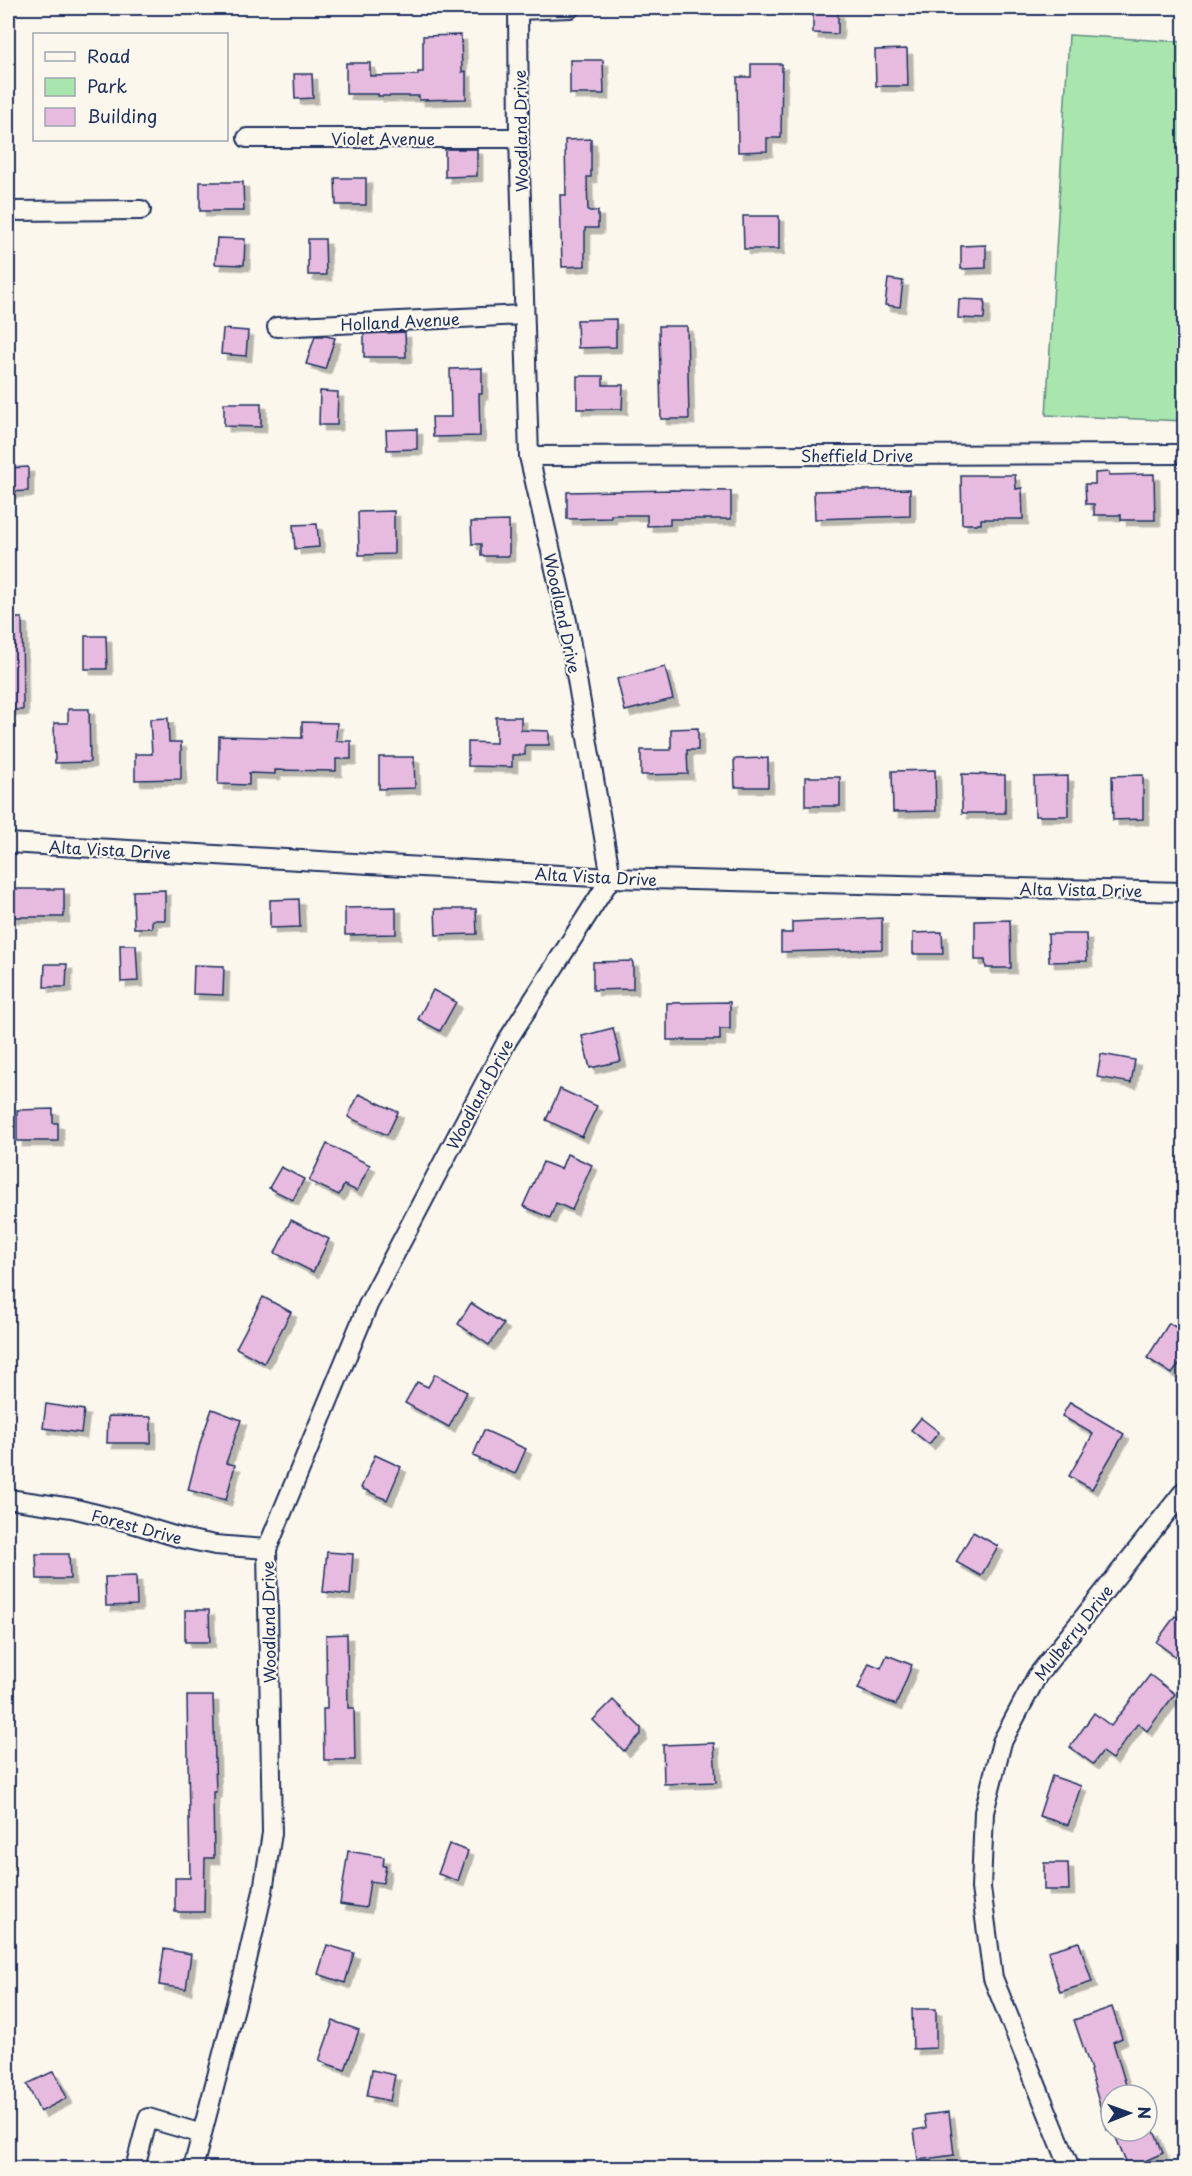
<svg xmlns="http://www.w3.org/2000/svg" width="1192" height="2176" font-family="'Playpen Sans',sans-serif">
<defs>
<filter id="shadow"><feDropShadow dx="5.5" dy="5.5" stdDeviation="0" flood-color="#0004"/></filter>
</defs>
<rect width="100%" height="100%" fill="#fbf7ec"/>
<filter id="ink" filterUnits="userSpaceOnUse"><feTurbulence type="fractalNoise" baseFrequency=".0167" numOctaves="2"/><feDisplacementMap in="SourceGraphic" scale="12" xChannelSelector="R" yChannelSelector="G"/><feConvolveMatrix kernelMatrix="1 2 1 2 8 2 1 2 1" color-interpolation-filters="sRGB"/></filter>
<g filter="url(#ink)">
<polygon fill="#a9e6ad" stroke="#628a86" stroke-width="1.5" points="1069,35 1184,42 1184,421 1046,415"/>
<g fill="#e7badf" stroke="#1b2f5e" stroke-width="1.5" filter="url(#shadow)">
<polygon points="813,11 838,12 838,34 813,33"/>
<polygon points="461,35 462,72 466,71 466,99 419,100 419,96 378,96 378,94 346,94 346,63 370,63 370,76 418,75 418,72 423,72 423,36"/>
<polygon points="907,49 908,86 876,86 875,50"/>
<polygon points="570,60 603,60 604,94 570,94"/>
<polygon points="751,64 782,64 781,138 767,138 767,151 738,152 737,77 751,77"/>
<polygon points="294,74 312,74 313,98 295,99"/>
<polygon points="591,139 591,177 587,177 588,211 598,211 598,228 585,228 585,266 562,267 560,195 566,195 565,140"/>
<polygon points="445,149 477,149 477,176 445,177"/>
<polygon points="335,178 366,178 366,205 336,205"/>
<polygon points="200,182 243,182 244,211 200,211"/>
<polygon points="743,216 779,216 779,249 744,249"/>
<polygon points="217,238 245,239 244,265 215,264"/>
<polygon points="308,239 325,239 326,275 308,275"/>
<polygon points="986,245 986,268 961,269 961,246"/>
<polygon points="888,279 903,281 900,307 885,305"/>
<polygon points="959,299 985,300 984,319 958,318"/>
<polygon points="616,319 616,347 578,348 577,320"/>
<polygon points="659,326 687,326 689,419 661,419"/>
<polygon points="223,329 248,331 246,356 221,354"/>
<polygon points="405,332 406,357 364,357 364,334"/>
<polygon points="315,336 326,336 335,338 325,369 306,364"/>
<polygon points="482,368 482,394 479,394 480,436 433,437 432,417 451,417 450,369"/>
<polygon points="577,376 603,376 603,385 623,385 622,409 577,409"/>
<polygon points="320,391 338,392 337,425 319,425"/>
<polygon points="224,403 261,403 261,427 224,426"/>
<polygon points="417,429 417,449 387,450 386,430"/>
<polygon points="28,467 28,491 8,492 8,468"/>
<polygon points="1109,472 1109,475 1154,474 1155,520 1121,520 1121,515 1094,515 1094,504 1086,504 1085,484 1095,484 1095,473"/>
<polygon points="961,475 1015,475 1016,489 1022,488 1023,519 981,519 981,524 962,524"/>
<polygon points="910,489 910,516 815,519 814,491"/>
<polygon points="673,490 731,491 731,519 670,519 670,525 647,526 647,515 611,515 611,518 567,519 567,492"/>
<polygon points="394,511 394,554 359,555 358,512"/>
<polygon points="509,521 509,556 481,556 481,544 472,544 471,522"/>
<polygon points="317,524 319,547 295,549 293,525"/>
<polygon points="8,618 22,618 23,710 8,710"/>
<polygon points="85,636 106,636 107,669 85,669"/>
<polygon points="665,667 673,699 625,711 617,679"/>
<polygon points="68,709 89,709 90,762 55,763 54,723 68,723"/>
<polygon points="496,717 521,717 521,730 549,731 549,745 525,745 525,755 512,755 512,767 468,766 468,742 496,743"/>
<polygon points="168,718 169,742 181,742 181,779 135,780 135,754 152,754 150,719"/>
<polygon points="302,722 337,723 336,741 351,741 351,759 336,759 336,771 275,770 275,774 249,773 249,785 218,784 219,736 302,738"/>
<polygon points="698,728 698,750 687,750 688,774 641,775 641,750 671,750 671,729"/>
<polygon points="379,757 414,757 415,788 379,789"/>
<polygon points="768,758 768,787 735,787 734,759"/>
<polygon points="935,770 936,811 893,812 892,771"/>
<polygon points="962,774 1005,775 1005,813 962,813"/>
<polygon points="1143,775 1143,819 1113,820 1112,776"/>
<polygon points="1068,776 1068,816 1035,816 1034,777"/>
<rect x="805" y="777" width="35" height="29"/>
<polygon points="10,889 64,889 64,917 11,917"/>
<polygon points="165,890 165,920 152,920 152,928 134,928 133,891"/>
<polygon points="299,899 300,927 270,928 270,900"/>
<polygon points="396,907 396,934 345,935 345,908"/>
<polygon points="435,909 476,909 477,934 436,935"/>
<polygon points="882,918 882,949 781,952 781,933 792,933 792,922"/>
<polygon points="1010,920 1011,968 986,968 985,960 975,960 975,921"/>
<polygon points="942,932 943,954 913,954 913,933"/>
<polygon points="1048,934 1086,934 1087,961 1049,962"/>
<polygon points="120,945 136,945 138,981 121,982"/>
<polygon points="633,961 633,989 593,990 593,962"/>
<polygon points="45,964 67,964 66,987 44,987"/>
<polygon points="194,965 224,966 223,995 193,994"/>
<polygon points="433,990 456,1002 440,1031 418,1019"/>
<polygon points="730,1002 730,1029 720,1029 720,1040 667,1040 667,1003"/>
<polygon points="613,1028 621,1061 590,1068 582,1036"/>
<polygon points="1101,1054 1135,1060 1131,1083 1097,1077"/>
<polygon points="560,1089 597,1106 582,1137 546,1120"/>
<polygon points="359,1094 398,1112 387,1135 348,1117"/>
<polygon points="53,1109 53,1123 58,1123 58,1141 17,1141 17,1110"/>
<polygon points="327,1144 370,1165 357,1191 344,1185 339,1195 309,1181"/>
<polygon points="567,1154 592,1165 572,1210 556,1203 550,1218 523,1206 543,1162 561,1169"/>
<polygon points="281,1167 304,1179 293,1200 269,1188"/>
<polygon points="291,1220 329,1239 313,1272 275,1253"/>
<polygon points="263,1297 291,1312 264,1363 236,1348"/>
<polygon points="471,1303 504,1324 489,1345 458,1324"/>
<polygon points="1169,1323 1185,1333 1185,1356 1172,1374 1147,1358"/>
<polygon points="435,1374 467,1392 449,1427 405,1403 417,1382 428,1387"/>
<polygon points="1070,1402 1124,1434 1092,1489 1069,1476 1093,1434 1062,1416"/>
<polygon points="46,1404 84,1410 81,1433 43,1428"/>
<polygon points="212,1409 241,1420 226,1463 235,1465 226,1500 188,1490 201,1440"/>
<polygon points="108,1416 151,1417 151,1443 107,1443"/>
<polygon points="921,1418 939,1432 929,1444 911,1430"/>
<polygon points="484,1430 526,1449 515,1474 473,1456"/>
<polygon points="375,1455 401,1467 387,1500 361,1488"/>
<polygon points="973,1532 998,1546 981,1576 956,1562"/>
<polygon points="327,1552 353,1554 350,1595 323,1592"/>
<polygon points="36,1554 69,1554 70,1579 37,1579"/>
<polygon points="136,1576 137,1605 106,1606 105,1577"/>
<polygon points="185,1610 209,1610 210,1642 185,1642"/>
<polygon points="1175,1616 1185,1623 1185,1651 1179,1659 1156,1642"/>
<polygon points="347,1634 348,1708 354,1708 355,1760 324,1760 323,1709 327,1709 326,1635"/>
<polygon points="887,1655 912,1665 896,1705 858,1689 869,1663 881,1668"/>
<polygon points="1150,1675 1175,1694 1147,1731 1138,1723 1112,1759 1102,1752 1093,1764 1070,1747 1094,1713 1111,1726"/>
<polygon points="187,1696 213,1696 216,1792 213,1792 214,1858 205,1858 204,1912 175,1912 175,1878 190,1878"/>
<polygon points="613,1700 641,1728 641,1734 624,1751 593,1720"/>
<polygon points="714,1743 716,1782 664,1784 663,1745"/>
<polygon points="1052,1776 1081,1786 1068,1825 1039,1816"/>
<polygon points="449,1844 468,1851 458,1881 438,1874"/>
<polygon points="348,1851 384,1857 383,1866 386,1866 383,1883 370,1881 366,1908 340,1904"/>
<polygon points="1044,1863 1068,1863 1069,1890 1044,1890"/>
<polygon points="1079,1942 1092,1982 1060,1992 1048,1951"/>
<polygon points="327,1945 354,1953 345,1983 318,1974"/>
<polygon points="164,1949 191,1954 186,1989 159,1985"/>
<polygon points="1112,2007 1122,2038 1113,2042 1129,2095 1111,2095 1111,2129 1107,2130 1090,2071 1091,2070 1074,2020"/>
<polygon points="912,2009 936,2009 936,2048 913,2049"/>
<polygon points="333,2021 359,2030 345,2070 319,2061"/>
<polygon points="372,2070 395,2075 390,2101 367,2096"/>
<polygon points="54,2071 67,2098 40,2112 27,2084"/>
<polygon points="949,2112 954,2155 918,2160 914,2130 926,2128 924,2115"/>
<polygon points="1113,2131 1154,2131 1163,2153 1129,2168"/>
</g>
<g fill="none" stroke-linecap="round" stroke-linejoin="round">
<g stroke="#1b2f5e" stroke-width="22">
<g id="minor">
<polyline points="518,10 570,8"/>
<polyline points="247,138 519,138"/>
<polyline points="8,211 141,210"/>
<polyline points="277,327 524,315"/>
<polyline points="529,456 1184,454"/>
<polyline points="8,843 611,878 1184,892"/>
<polyline points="8,1499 72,1508 125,1521 181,1538 215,1545 267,1549"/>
<polyline points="135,2168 148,2118 202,2134"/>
<polyline points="193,2168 244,1973 263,1891 272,1833 267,1549 368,1305 507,1041 611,878 567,621 529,456 519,138 518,8"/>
<polyline points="1070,2168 993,1978 981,1888 984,1812 1002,1742 1037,1676 1184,1491"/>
</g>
</g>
<use href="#minor" stroke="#fbf7ec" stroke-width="18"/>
</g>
</g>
<g text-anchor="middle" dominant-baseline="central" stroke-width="4.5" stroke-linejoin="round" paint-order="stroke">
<g font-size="16" fill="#1b2f5e" stroke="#fbf7ec">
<text transform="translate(520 131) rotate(-91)">Woodland Drive</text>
<text x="383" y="138">Violet Avenue</text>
<text transform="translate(400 321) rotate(-3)">Holland Avenue</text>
<text x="857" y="455">Sheffield Drive</text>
<text transform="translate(563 613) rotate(78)">Woodland Drive</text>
<text transform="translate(110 849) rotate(3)">Alta Vista Drive</text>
<text transform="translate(596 876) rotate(3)">Alta Vista Drive</text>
<text transform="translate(1081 889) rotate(1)">Alta Vista Drive</text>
<text transform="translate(479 1094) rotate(-62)">Woodland Drive</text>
<text transform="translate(137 1526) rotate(15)">Forest Drive</text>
<text transform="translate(268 1622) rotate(-91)">Woodland Drive</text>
<text transform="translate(1073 1632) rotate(-52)">Mulberry Drive</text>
</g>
</g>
<rect width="1192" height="2176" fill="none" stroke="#fbf7ec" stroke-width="30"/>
<rect x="15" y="15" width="1162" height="2146" fill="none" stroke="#1b2f5e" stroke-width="2" filter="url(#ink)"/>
<rect x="33" y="33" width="195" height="108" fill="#fbf7ec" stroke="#a1a7b3" stroke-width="1.5"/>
<rect x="45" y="52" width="30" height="9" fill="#fbf7ec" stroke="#a1a7b3" stroke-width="1.5"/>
<text x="87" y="63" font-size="18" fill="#1b2f5e">Road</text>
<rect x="45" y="78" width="30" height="18" fill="#a9e6ad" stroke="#a1a7b3" stroke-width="1.5"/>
<text x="87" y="93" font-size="18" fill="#1b2f5e">Park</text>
<rect x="45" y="108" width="30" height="18" fill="#e7badf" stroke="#a1a7b3" stroke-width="1.5"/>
<text x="87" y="123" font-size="18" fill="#1b2f5e">Building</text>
<g transform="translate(1129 2113) rotate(89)"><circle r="28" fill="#fbf7ec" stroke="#a1a7b3" stroke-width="1.5"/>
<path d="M0-4.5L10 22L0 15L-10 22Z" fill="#1b2f5e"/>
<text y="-9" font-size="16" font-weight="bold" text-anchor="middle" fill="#1b2f5e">N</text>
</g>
</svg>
